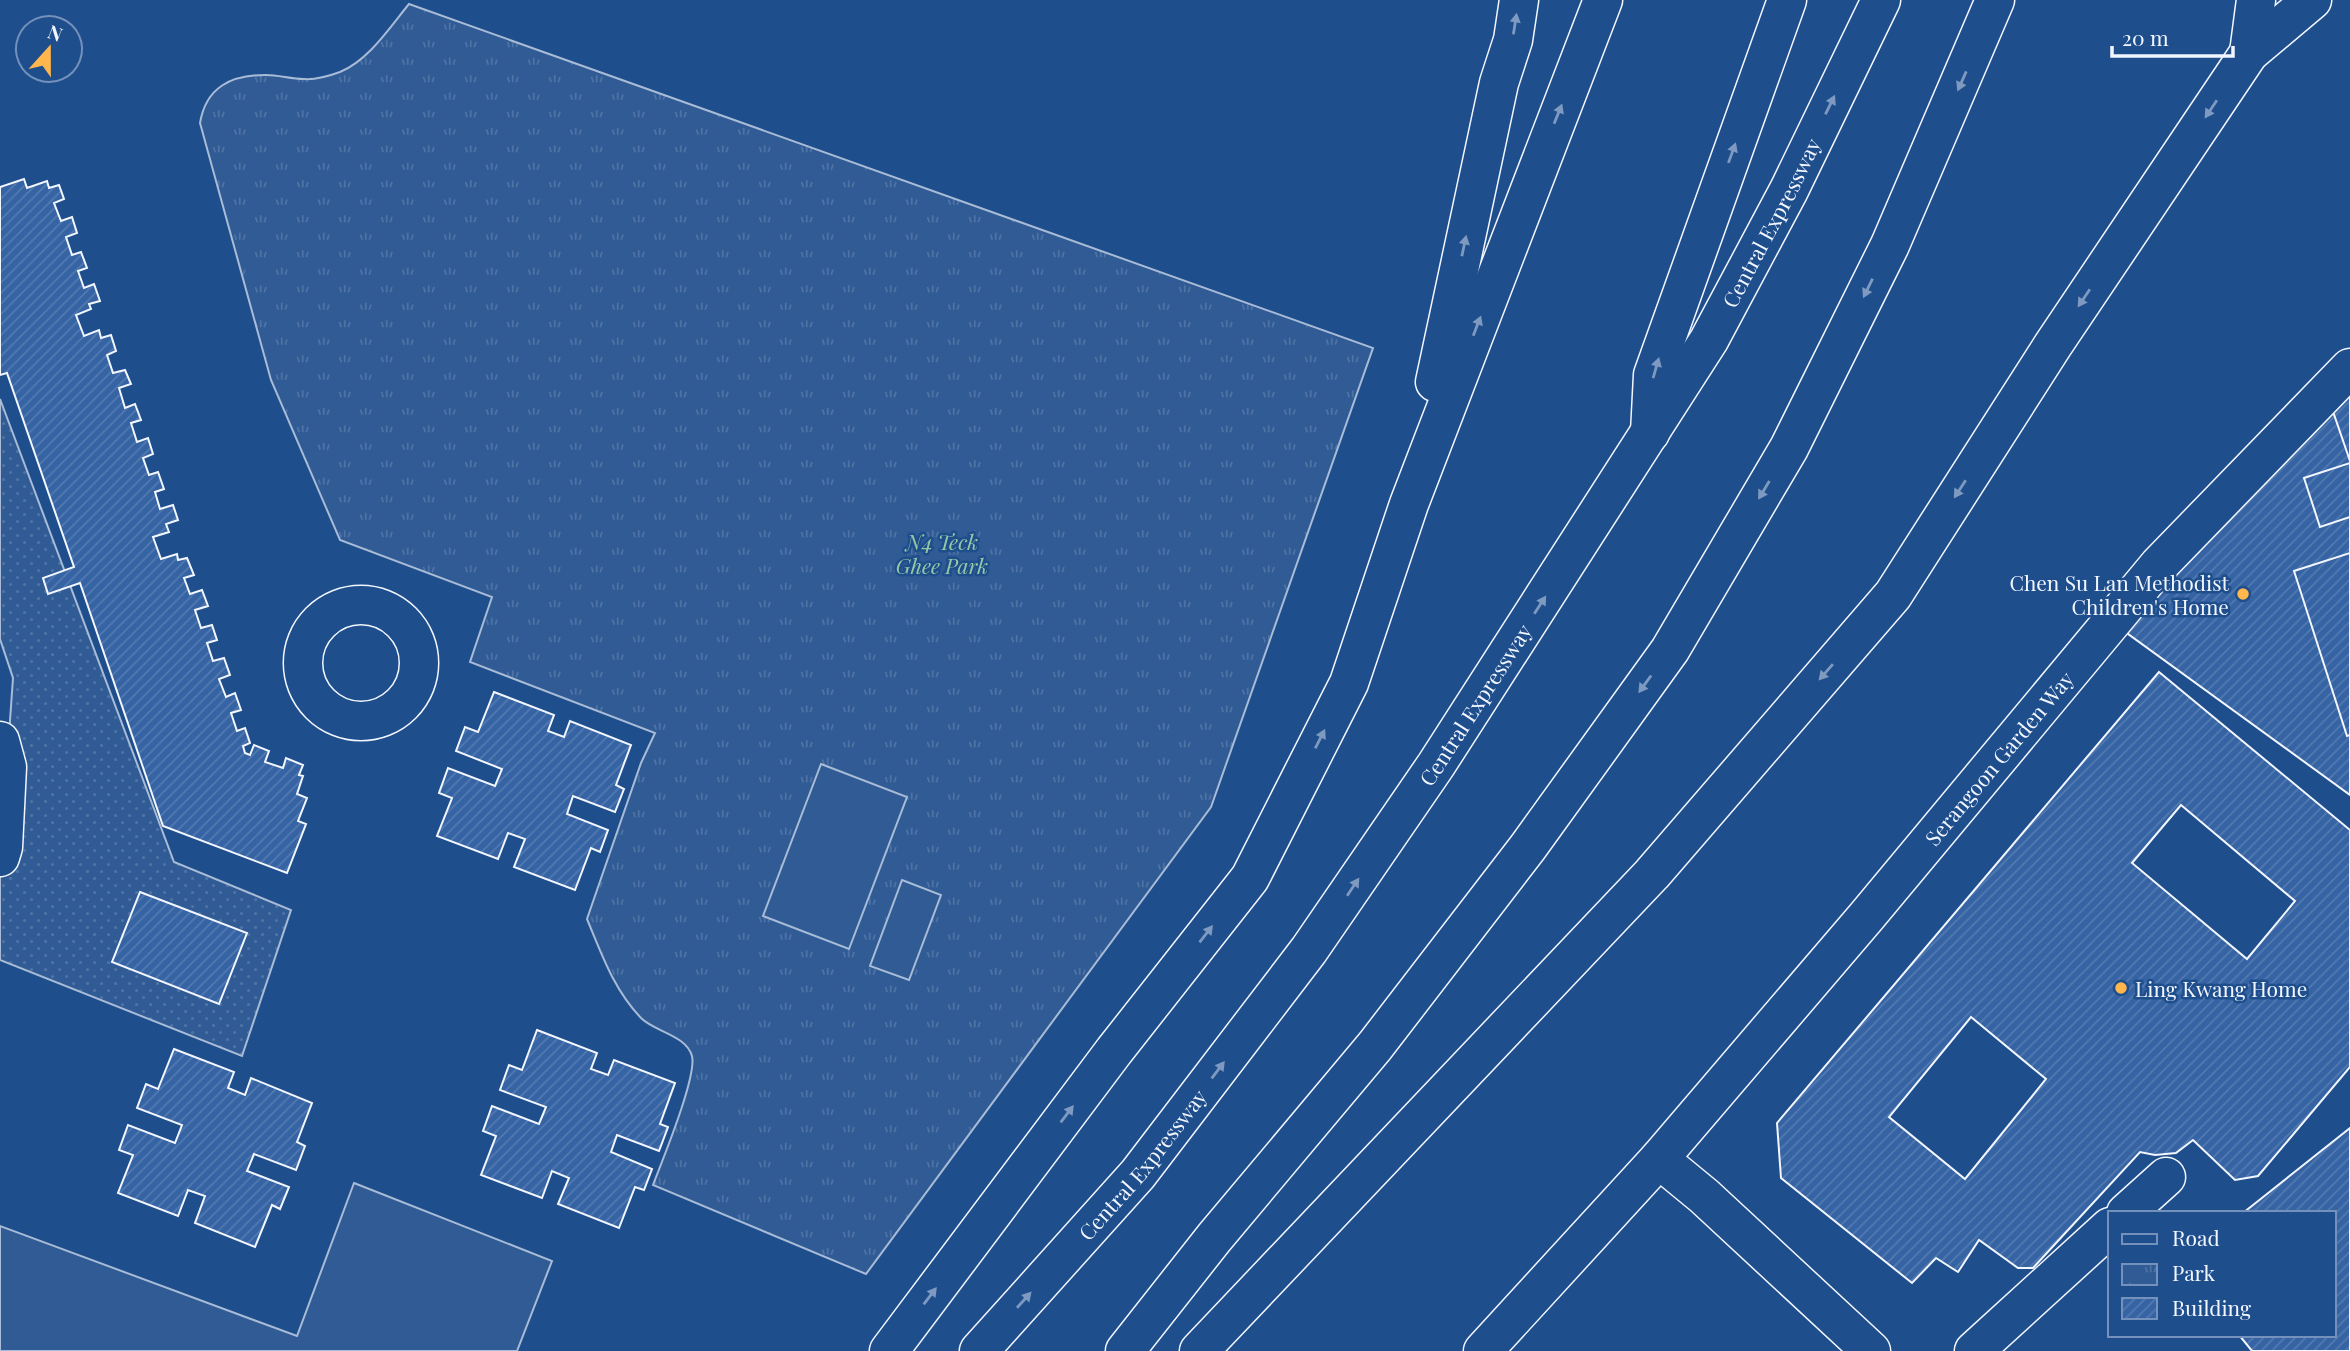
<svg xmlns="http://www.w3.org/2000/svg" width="2350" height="1351" font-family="'Playfair Display',serif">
<defs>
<pattern id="grass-dots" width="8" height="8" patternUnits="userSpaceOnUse" patternTransform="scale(1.75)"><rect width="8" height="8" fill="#305b95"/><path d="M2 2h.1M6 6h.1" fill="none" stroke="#4e73a5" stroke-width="1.8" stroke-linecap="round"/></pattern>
<pattern id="park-tufts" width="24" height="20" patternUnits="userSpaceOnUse" patternTransform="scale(1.75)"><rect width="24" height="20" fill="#305b95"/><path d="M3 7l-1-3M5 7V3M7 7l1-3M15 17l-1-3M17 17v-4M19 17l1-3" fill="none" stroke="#4e73a5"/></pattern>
<pattern id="building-hatch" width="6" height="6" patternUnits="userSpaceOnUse" patternTransform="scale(1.75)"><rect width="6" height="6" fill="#3563a3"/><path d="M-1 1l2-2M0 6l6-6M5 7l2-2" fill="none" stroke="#537ab1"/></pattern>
</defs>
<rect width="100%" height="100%" fill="#1f4e8c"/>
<polygon fill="url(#grass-dots)" stroke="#a8bbd7" stroke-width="2" points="0,399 174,862 291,910 242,1056 0,960 0,862 13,678 0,639"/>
<path fill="url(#park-tufts)" stroke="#a8bbd7" stroke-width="2" d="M409,4L1373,348L1211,807L866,1274L653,1185C662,1161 697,1077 692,1056C686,1035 655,1032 641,1018C614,990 602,955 587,919L641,763L655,733L470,662L492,597L340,540L271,380L200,123C206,87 231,75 266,75C279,75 291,79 304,79C316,80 329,76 340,72C369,60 390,27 409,4Z"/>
<g fill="#305b95" stroke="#a8bbd7" stroke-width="2">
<polygon points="821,764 907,797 849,949 763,916"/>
<polygon points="902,880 941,895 909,980 870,966"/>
<polygon points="354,1183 552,1261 517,1351 0,1351 0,1226 297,1336"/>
</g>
<g fill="url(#building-hatch)" stroke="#f2f6ff" stroke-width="2" fill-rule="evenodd">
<polygon points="24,179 27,188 47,181 49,188 59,185 64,199 54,203 61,221 72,217 77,233 66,237 72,255 81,252 87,268 78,271 84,288 94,284 100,301 89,304 91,309 76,315 84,336 99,330 101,338 111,335 116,351 107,355 113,373 125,370 131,384 119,388 125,408 135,404 141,420 131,423 137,442 148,438 153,454 143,458 149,475 158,472 164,489 155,492 160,509 173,505 178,520 166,524 169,532 153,537 161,559 177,554 178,560 187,558 194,575 184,578 190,594 202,590 208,606 195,610 201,628 212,625 217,640 207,643 213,661 224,658 230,675 219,679 226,697 235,693 241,710 231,713 237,731 245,728 250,743 243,746 245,753 250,755 254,745 269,751 265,762 283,768 286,758 303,765 299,775 303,776 297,794 307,798 298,821 306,824 287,873 163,826 80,583 48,594 43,578 74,567 7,373 0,375 0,187"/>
<polygon points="2350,368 2350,795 2113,623"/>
<polygon points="2350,386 2350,461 2327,394"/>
<polygon points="2350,463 2350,517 2320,527 2304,478"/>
<polygon points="2350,553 2350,735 2347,736 2294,571"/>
<path d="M2159,672L2350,830V1067L2258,1176L2235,1180L2193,1140L2176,1153L2155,1155L2140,1152L2033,1268H2018L1979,1240L1958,1272L1936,1258L1912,1283L1781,1178L1777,1123ZM2181,805L2295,901L2247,959L2132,863ZM1971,1017L2046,1079L1965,1179L1889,1117Z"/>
<polygon points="494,692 554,715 548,731 564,737 570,721 631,745 616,785 624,789 615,812 573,796 567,814 608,830 600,852 591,848 575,890 514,867 525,839 508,833 498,859 437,836 452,798 439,793 448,768 495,786 502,769 456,751 465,727 478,732"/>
<polygon points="140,892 247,933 219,1004 112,962"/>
<polygon points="537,1030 597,1053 591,1069 608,1075 614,1060 675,1083 660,1124 668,1127 659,1151 617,1135 611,1152 652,1169 644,1190 635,1187 619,1228 558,1204 569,1178 552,1171 542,1198 481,1175 496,1136 483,1131 492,1106 539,1124 546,1107 500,1090 509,1065 522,1070"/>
<polygon points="174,1049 234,1072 228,1088 245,1095 251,1078 312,1103 297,1142 305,1146 296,1170 254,1154 247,1171 289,1187 280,1209 272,1205 255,1247 195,1223 205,1196 188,1190 178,1216 118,1193 133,1155 119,1150 128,1125 175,1143 182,1125 137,1108 146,1084 158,1089"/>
<polygon points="2350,1128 2350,1351 2252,1351 2239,1335 2334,1335 2334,1213 2243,1213"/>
</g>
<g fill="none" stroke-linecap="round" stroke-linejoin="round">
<g stroke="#f2f6ff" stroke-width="41">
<g id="minor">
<circle cx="361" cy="663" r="58"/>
<polyline points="0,741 7,767 3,847 0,857"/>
<polyline points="1659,1159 1704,1196 1871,1351"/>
<polyline points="2126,1213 2166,1177"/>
<path id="s1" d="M1483,1351L1659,1159L1866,917L2159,565L2350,368"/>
<polyline points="1974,1351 2110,1227"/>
</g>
</g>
<g stroke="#f2f6ff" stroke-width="41">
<g id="highway">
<polyline points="2249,53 2256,0"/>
<polyline points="1435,382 1499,83 1513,40 1519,0"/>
<polyline points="1650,433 1653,375 1787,0"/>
<polyline points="889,1351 1114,1051 1250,878 1349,683 1409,504 1603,0"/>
<path id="s2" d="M979,1351L1138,1174L1309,950L1436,765L1709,340L1789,190L1881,0"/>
<polyline points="1125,1351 1214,1238 1375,1046 1528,847 1670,650 1789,448 1890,245 1995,0"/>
<polyline points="1199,1351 1652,874 1893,595 2053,345 2249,53 2312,0"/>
</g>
</g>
<use href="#minor" stroke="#1f4e8c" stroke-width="38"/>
<use href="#highway" stroke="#1f4e8c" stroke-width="38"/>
</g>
<defs><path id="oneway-solid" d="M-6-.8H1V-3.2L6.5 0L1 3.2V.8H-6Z" transform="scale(1.75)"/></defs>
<g fill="#7e9ac0">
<use href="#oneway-solid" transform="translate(1515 24) rotate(-81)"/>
<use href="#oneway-solid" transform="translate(1962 81) rotate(114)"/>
<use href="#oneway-solid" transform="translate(1830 105) rotate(-64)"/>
<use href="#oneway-solid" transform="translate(2211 109) rotate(124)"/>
<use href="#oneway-solid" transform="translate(1558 114) rotate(-68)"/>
<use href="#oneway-solid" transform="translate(1732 153) rotate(-70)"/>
<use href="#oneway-solid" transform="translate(1464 246) rotate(-78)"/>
<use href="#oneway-solid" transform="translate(1868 288) rotate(116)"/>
<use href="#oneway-solid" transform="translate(2084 298) rotate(124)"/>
<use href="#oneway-solid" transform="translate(1477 326) rotate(-69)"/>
<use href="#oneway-solid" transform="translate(1656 368) rotate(-74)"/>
<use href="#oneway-solid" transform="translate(1960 489) rotate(123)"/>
<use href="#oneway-solid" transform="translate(1764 490) rotate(121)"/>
<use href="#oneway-solid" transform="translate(1540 605) rotate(-57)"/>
<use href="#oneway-solid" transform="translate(1826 672) rotate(131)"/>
<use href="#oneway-solid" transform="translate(1645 684) rotate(126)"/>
<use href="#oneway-solid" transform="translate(1320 739) rotate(-63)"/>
<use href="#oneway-solid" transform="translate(1353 887) rotate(-56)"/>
<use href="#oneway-solid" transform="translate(1206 934) rotate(-52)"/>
<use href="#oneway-solid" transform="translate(1218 1070) rotate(-53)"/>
<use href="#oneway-solid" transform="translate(1067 1114) rotate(-53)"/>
<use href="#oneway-solid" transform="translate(930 1296) rotate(-53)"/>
<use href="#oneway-solid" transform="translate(1024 1300) rotate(-48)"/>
</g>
<g fill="#ffb74d" stroke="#1f4e8c" stroke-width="2.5">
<circle cx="2243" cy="594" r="7"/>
<circle cx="2121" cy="988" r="7"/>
</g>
<g text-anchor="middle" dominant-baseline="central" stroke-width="5" stroke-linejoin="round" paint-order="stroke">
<g font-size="21" fill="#f2f6ff" stroke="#1f4e8c">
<text stroke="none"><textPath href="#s2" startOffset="1382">Central Expressway</textPath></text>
<text stroke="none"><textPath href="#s2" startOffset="816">Central Expressway</textPath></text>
<text stroke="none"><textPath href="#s1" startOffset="786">Serangoon Garden Way</textPath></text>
<text stroke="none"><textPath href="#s2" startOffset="248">Central Expressway</textPath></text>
</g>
<g font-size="21" font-style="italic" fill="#97c8a6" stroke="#1f4e8c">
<text x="942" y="541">N4 Teck<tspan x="942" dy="24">Ghee Park</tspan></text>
</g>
<g font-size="21" fill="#f2f6ff" stroke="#1f4e8c" text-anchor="end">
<text x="2229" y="582">Chen Su Lan Methodist<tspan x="2229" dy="24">Children's Home</tspan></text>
<text x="2135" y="988" text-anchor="start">Ling Kwang Home</text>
</g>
</g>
<rect x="2108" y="1211" width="228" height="126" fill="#1f4e8c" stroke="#7391ba" stroke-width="2"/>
<rect x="2122" y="1234" width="35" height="10" fill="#1f4e8c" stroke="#7391ba" stroke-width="2"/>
<text x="2172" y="1246" font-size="21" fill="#f2f6ff">Road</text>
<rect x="2122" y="1264" width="35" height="21" fill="url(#park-tufts)" stroke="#7391ba" stroke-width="2"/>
<text x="2172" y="1281" font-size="21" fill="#f2f6ff">Park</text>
<rect x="2122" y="1298" width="35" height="21" fill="url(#building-hatch)" stroke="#7391ba" stroke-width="2"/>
<text x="2172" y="1316" font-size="21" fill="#f2f6ff">Building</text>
<g transform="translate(49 49) rotate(21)"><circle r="33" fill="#1f4e8c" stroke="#7391ba" stroke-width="2"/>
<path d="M0-5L12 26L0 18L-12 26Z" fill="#ffb74d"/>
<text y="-10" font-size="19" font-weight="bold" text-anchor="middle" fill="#f2f6ff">N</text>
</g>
<path d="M2112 46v10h121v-10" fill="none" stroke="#f2f6ff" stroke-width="3.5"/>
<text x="2122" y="46" font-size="21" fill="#f2f6ff" stroke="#1f4e8c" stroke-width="5" paint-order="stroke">20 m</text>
</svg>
